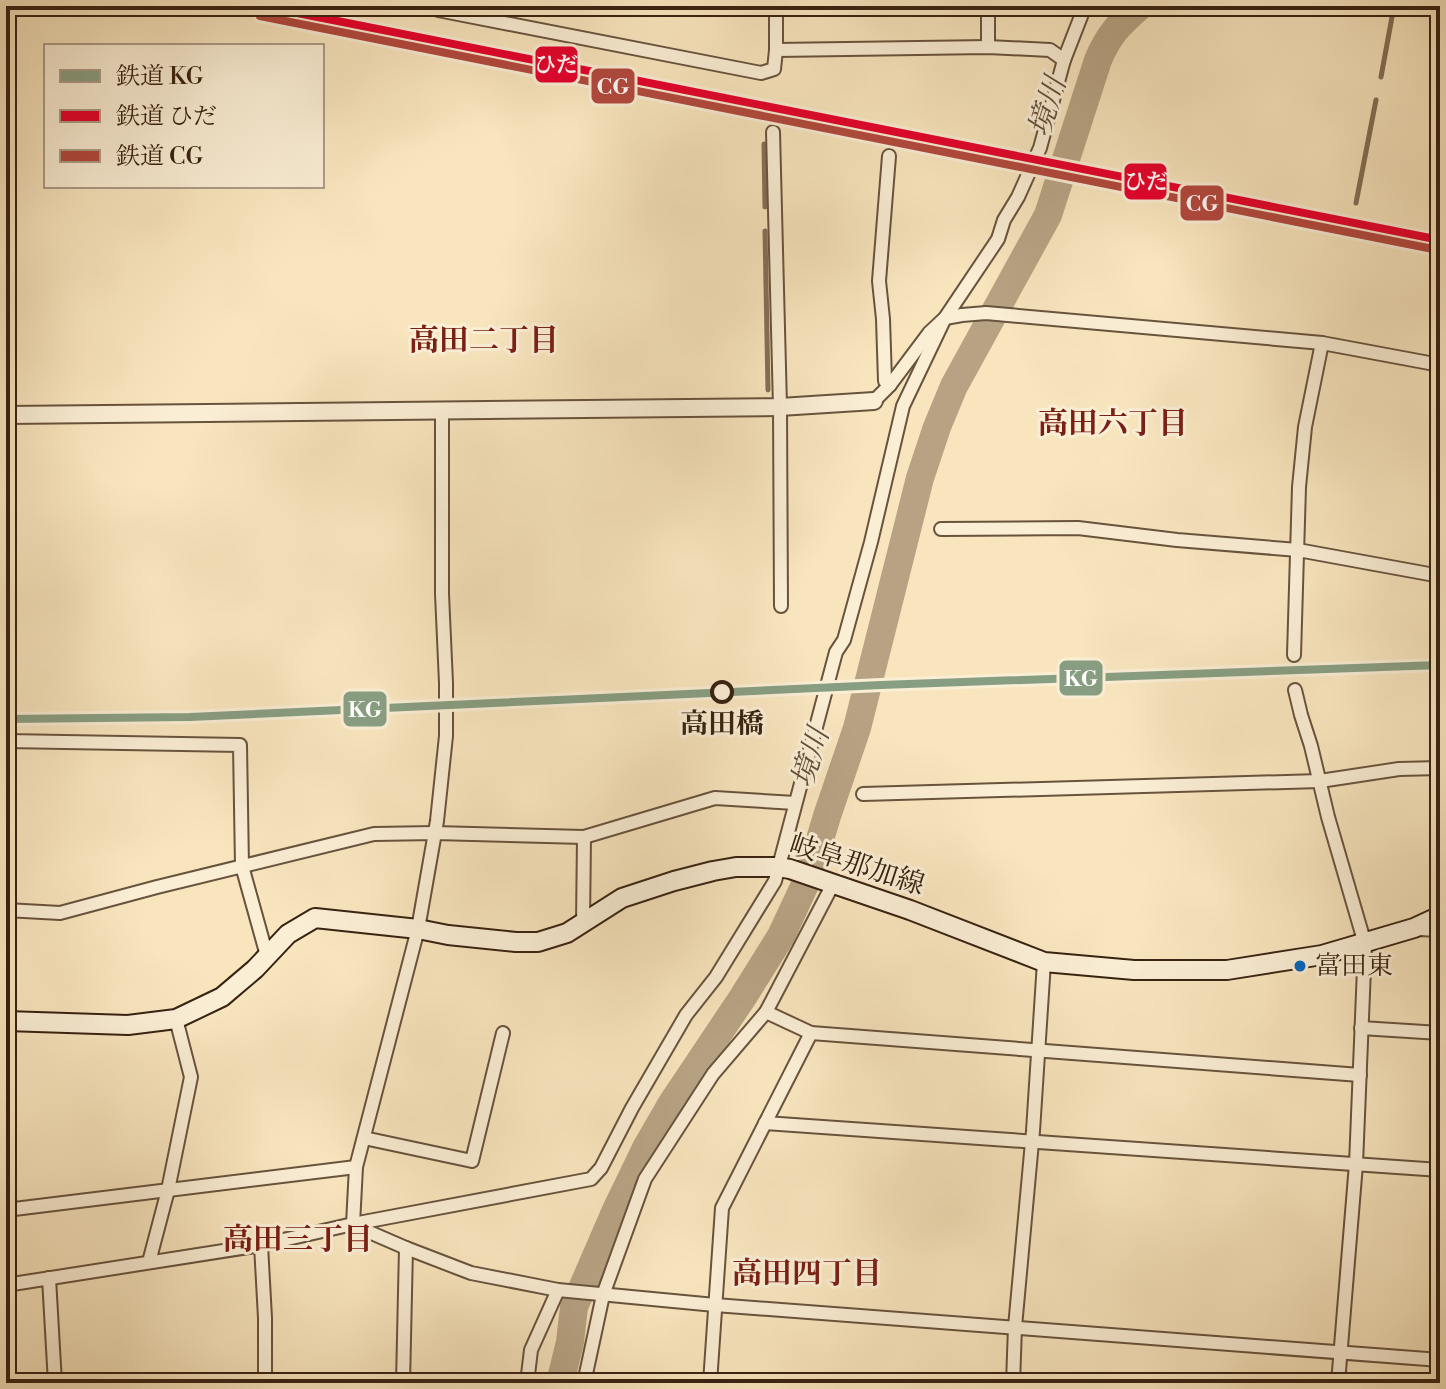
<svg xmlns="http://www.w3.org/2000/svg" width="1446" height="1389" font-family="'Libre Bodoni','Noto Serif JP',serif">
<rect width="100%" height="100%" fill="#f8e5be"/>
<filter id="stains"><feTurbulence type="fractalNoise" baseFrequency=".0025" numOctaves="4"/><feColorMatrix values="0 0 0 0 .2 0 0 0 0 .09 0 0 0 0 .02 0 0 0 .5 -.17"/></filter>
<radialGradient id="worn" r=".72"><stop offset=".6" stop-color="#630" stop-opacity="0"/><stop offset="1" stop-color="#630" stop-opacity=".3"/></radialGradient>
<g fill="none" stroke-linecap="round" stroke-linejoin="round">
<g stroke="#846f56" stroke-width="5">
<polyline points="1381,77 1394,6"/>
<polyline points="764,144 765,207"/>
<polyline points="1356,203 1376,100"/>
<polyline points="765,231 768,390"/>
</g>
<path stroke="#b7a384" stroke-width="28" d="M560,1383L570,1342L574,1307L616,1210L646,1148L672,1103L743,997L781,936L809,876L827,816L857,728L920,478L937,427L954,386L1048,215L1098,60C1109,34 1119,24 1140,6"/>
<g stroke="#68533d" stroke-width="16">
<g id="minor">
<polyline points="438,6 438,10 761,73 774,69 776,50 776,6"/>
<polyline points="988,47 988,6"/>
<polyline points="776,50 988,47 1050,50 1064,60"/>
<polyline points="773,132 780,407 781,606"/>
<polyline points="889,156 879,281 883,319 885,381 890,385"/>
<polyline points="874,401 890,385 929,333 945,318 962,315 986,313 1322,343 1440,365"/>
<polyline points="941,529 1078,528 1177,540 1298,550 1440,576"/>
<polyline points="1294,655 1299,487 1305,427 1322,343"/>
<polyline points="1295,690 1301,715 1311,746 1328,817 1365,944 1356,1164 1338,1383"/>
<polyline points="6,741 240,745 242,866 267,956"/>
<polyline points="863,794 1320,781 1399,769 1440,768"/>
<polyline points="6,910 60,913 157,887 374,834 435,833 584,837 715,798 795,803"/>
<polyline points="583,923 584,837"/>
<polyline points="1417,929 1440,930"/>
<polyline points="766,1012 811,1033 1360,1075"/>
<polyline points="1361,1028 1440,1033"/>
<polyline points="765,1123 1440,1170"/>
<polyline points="364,1138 472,1161 503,1033"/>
<polyline points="6,1210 356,1167"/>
<polyline points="353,1224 356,1167 418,929 437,821 446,736 446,683 442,594 442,411"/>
<polyline points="353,1225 406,1248 471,1273 558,1290 715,1305 1440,1360"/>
<polyline points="261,1245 265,1318 265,1383"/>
<polyline points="149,1262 168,1190 191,1077 176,1019"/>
<polyline points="49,1278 55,1383"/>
<polyline points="6,1285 261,1245 353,1224 591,1179 601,1168 632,1108 686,1015 716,977 775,881 836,652 844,640 871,542 903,406 945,318 998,239 1004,220 1018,197 1040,148 1064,60 1085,6"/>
<polyline points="403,1383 406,1248"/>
<polyline points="527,1383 531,1350 558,1290"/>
<polyline points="584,1383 603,1295 645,1179 713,1074 766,1012 833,884"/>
<polyline points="710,1383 722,1208 811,1033"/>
<polyline points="1013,1383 1015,1327 1033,1131 1044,962"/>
</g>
</g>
<g stroke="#68533d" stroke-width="20">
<polyline id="tertiary" points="6,415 780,407 874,401"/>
</g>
<g stroke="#382212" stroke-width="22">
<polyline id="secondary" points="6,1021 128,1025 176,1019 222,997 255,969 288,934 315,918 418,929 448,935 516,942 538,942 567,933 622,898 674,881 713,871 736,867 778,867 790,869 910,910 1044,962 1134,970 1227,970 1322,955 1414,928 1440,916"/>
</g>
<use href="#minor" stroke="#faeed5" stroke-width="12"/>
<use href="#tertiary" stroke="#faeed5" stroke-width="16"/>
<use href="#secondary" stroke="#faeed5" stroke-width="18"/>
<g stroke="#faeed5" stroke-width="14">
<polyline id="rail-1" points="6,719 190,717 881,685 1440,665"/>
</g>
<g stroke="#faeed5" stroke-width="14">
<polyline id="rail-2" points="262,6 1440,240"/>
</g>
<g stroke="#faeed5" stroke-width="14">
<polyline id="rail-3" points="260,16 1438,250"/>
</g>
<use href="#rail-1" stroke="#889e82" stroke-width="8"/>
<use href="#rail-2" stroke="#e4002b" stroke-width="8"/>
<use href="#rail-3" stroke="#b2473e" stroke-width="8"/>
</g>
<circle fill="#faeed5" stroke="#382212" stroke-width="4" cx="722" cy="692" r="10"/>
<circle fill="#0065bd" stroke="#faeed5" stroke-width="3" cx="1300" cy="966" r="7"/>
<g text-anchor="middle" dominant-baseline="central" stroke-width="6" stroke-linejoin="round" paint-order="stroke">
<g font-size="26" fill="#382212" stroke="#faeed5" text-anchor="start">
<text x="1315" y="966">富田東</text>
</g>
<g font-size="28" font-weight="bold" fill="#382212" stroke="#faeed5">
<text x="722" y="724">高田橋</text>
</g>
<g font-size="28" fill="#382212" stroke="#faeed5">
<text transform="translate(857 865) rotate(18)">岐阜那加線</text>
</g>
<g font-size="30" font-style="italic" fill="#644f3a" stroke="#faeed5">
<text transform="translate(1048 107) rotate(-72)">境川</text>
<text transform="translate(811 758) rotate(-72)">境川</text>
</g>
<g font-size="30" font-weight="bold" fill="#7a1f14" stroke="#faeed5">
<text x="484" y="341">高田二丁目</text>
<text x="1113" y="424">高田六丁目</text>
<text x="298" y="1240">高田三丁目</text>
<text x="807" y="1274">高田四丁目</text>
</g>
</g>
<g stroke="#faeed5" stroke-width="3">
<rect x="534" y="45" width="45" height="39" rx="8" fill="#e4002b"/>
<rect x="590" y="67" width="46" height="38" rx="8" fill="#b2473e"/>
<rect x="1123" y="162" width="45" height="39" rx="8" fill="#e4002b"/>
<rect x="1179" y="184" width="46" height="38" rx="8" fill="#b2473e"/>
<rect x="1058" y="659" width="46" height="38" rx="8" fill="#889e82"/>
<rect x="342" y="690" width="46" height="38" rx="8" fill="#889e82"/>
</g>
<g font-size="22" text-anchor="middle" font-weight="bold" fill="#fff">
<text x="556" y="72">ひだ</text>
<text x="613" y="94">CG</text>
<text x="1146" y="189">ひだ</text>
<text x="1202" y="211">CG</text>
<text x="1081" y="686">KG</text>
<text x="365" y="717">KG</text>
</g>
<rect width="1446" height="1389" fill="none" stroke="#f8e5be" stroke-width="32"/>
<rect x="8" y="8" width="1430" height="1373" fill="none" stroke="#382212" stroke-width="4"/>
<rect x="16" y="16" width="1414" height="1357" fill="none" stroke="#382212" stroke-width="2"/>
<rect x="44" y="44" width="280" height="144" fill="#faeed5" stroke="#ac9c87" stroke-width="2"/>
<rect x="60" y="70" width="40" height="12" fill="#889e82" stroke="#ac9c87" stroke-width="2"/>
<text x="116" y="84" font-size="24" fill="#382212">鉄道 KG</text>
<rect x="60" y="110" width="40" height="12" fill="#e4002b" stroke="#ac9c87" stroke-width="2"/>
<text x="116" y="124" font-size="24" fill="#382212">鉄道 ひだ</text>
<rect x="60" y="150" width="40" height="12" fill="#b2473e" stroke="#ac9c87" stroke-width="2"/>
<text x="116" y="164" font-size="24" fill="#382212">鉄道 CG</text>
<rect width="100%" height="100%" filter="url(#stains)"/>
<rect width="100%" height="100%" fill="url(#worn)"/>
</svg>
